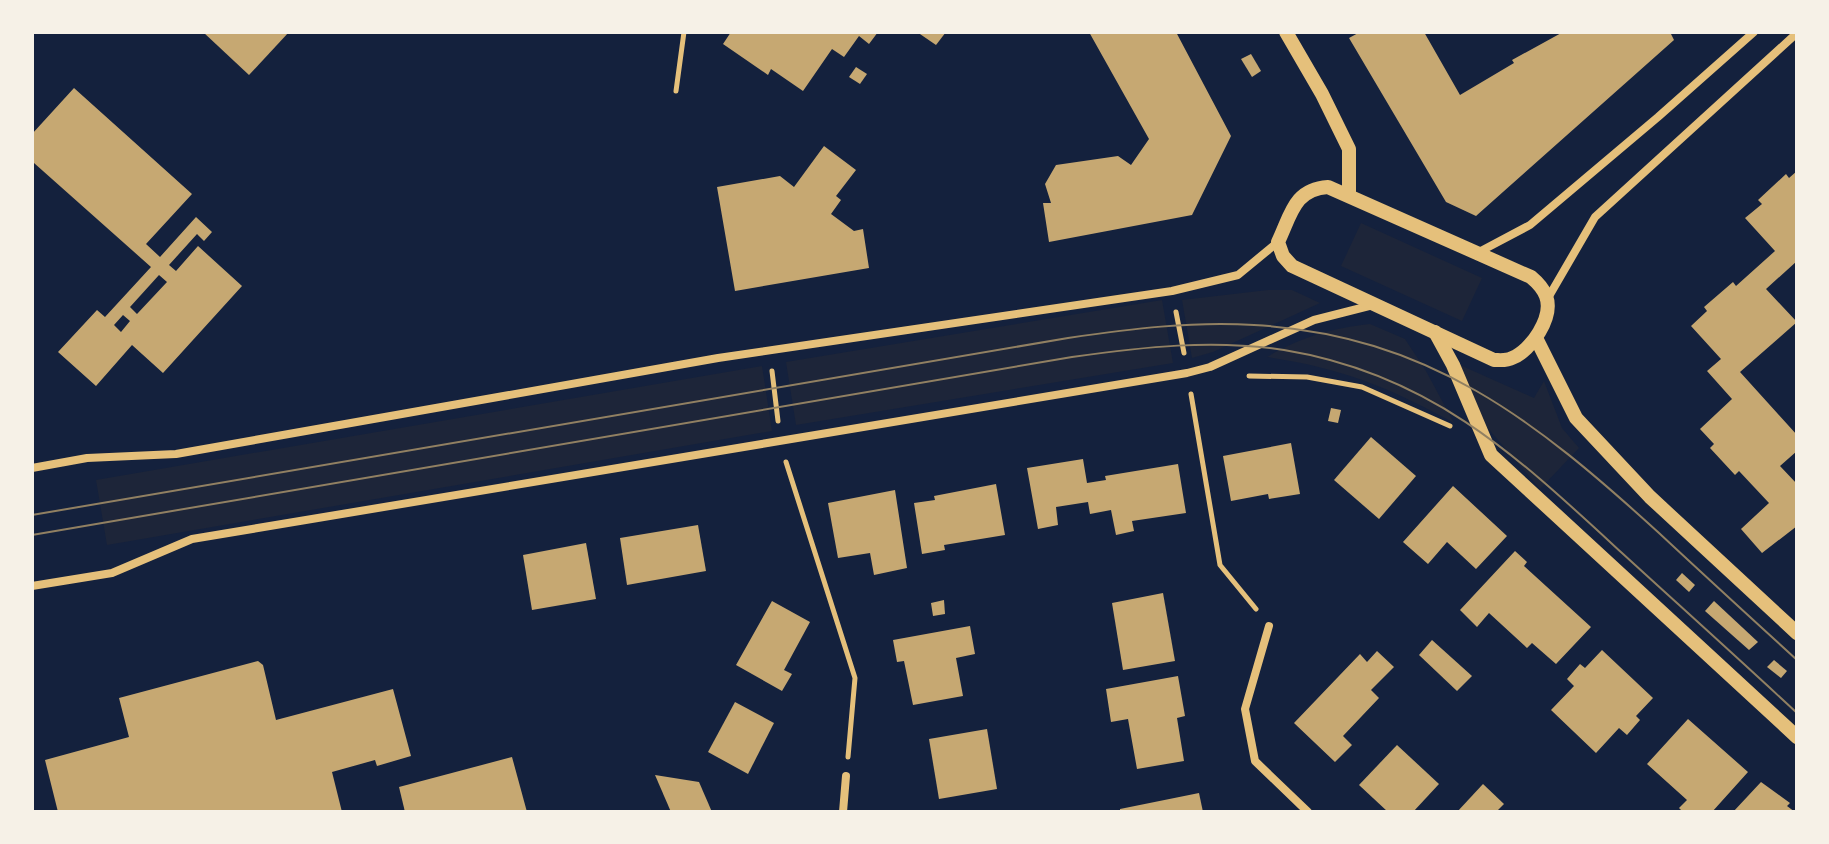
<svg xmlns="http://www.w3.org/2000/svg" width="1829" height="844" font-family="Montserrat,sans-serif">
<rect width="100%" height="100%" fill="#14213d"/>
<g fill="#1d2539">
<polygon points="1361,223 1482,278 1462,321 1341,266"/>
<polygon points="1268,290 1292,290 1320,303 1213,352 1192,358 1182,300"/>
<polygon points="1162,300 1173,363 796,425 786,362"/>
<path d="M1370,324L1405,339L1426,371L1454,423C1389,387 1341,368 1267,357C1301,337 1332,328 1370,324Z"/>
<polygon points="1460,365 1534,398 1544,381 1562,428 1579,448 1540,489 1486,426"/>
<polygon points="762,366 772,431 107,545 96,480"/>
</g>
<g fill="#c6a872" fill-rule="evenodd">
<polygon points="203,32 289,32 249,75"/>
<polygon points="731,32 878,32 869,44 859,36 844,57 832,49 803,91 771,69 768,75 723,44"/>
<polygon points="917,32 946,32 936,45"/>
<polygon points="1089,32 1176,32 1231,136 1192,215 1049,242 1043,203 1051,203 1045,184 1056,165 1118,156 1131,165 1149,139"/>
<polygon points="1360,32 1424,32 1460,95 1514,63 1512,60 1563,32 1670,32 1674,40 1476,216 1446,202 1349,38"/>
<polygon points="1251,54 1261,71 1252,77 1241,59"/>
<polygon points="856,67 867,74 860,84 849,77"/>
<path d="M74,88L192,194L146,244L160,257L196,217L212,232L204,241L197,234L169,265L176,271L198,246L242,286L163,373L132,345L96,386L58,352L97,310L105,317L151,267L34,163L32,165V134ZM159,275L167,282L137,314L130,307ZM123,315L130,321L121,332L114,325Z"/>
<polygon points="824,146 856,170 836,196 841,200 831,214 854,231 863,229 869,268 735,291 717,187 780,176 794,187"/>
<polygon points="1797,171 1797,261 1766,289 1797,322 1740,372 1797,435 1797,451 1780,466 1797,484 1797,526 1762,553 1741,529 1769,503 1739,471 1735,475 1710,448 1714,444 1700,429 1732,399 1707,371 1721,359 1691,326 1707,311 1704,307 1733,282 1736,286 1775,251 1745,218 1762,204 1758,200 1786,174 1789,178"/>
<polygon points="1331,408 1341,410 1338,423 1328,421"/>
<polygon points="1371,437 1416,476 1379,519 1334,480"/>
<polygon points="1291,443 1300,494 1269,499 1268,494 1231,501 1223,456"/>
<polygon points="1083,459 1087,483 1106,480 1105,476 1178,464 1186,513 1132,521 1134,531 1116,535 1111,510 1090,514 1088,502 1056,507 1058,525 1038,529 1027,468"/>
<polygon points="996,484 1005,535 944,545 945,550 922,554 914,503 935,500 934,496"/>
<polygon points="1453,486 1507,536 1476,569 1447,542 1428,564 1403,542"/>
<polygon points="895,490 907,568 874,575 870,553 838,558 828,503"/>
<polygon points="698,525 706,571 627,585 620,538"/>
<polygon points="586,543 596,599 532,610 523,555"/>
<polygon points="1515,551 1527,562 1524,566 1591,627 1556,664 1532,643 1527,648 1489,613 1477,627 1460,610"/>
<polygon points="1682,573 1695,585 1689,592 1676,580"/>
<polygon points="1163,593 1175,661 1123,670 1112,603"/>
<polygon points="944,600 945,614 933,616 931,603"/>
<polygon points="772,601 810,622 784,670 792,674 782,691 736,665"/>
<polygon points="1714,601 1758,642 1749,650 1705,611"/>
<polygon points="970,626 975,654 956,658 963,696 913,705 904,661 897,662 893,640"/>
<polygon points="1432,640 1472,676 1457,691 1419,655"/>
<polygon points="1602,650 1653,698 1636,716 1640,720 1627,735 1619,728 1596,753 1551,710 1574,686 1567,679 1580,664 1585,668"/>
<polygon points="1377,651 1394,667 1371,690 1379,698 1343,736 1352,745 1335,762 1294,723 1360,654 1367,662"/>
<polygon points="1774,660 1787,671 1781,678 1767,667"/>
<polygon points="258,661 263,665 276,720 393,689 411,756 377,766 375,760 332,772 342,812 58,812 45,760 129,737 119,698"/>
<polygon points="1178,676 1185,716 1177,718 1184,761 1137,769 1128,719 1111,722 1106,689"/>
<polygon points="735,702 774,723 748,774 708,752"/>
<polygon points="1688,719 1748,772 1712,812 1683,812 1679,808 1687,800 1647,764"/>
<polygon points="987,729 997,789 939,799 929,739"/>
<polygon points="1397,745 1439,784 1413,812 1388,812 1359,785"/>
<polygon points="512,757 527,812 405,812 399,787"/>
<polygon points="655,775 699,782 712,812 671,812"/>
<polygon points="1761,782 1790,803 1787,806 1795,812 1733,812"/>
<polygon points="1483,784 1504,804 1496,812 1457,812"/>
<polygon points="1199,793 1203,812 1120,812 1120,809"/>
</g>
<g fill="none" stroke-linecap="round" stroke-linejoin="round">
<g stroke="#e5c07b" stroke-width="5">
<polyline points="676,91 684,32"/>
<polyline points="1176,312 1184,353"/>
<polyline points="772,371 778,421"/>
<polyline points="1249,376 1307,377 1362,387 1450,426"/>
<polyline points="1191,394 1220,565 1256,609"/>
<polyline points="786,462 855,678 848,757"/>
</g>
<g stroke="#e5c07b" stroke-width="8">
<polyline points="1479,252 1530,225 1658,117 1754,32"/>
<polyline points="1548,298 1595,217 1797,33"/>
<polyline points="32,468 87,458 176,454 718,358 1172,291 1238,275 1278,242"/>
<polyline points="32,586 112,573 192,539 1187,373 1210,367 1314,320 1373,305"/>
<polyline points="1269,626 1245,709 1255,761 1308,812"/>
<polyline points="843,812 846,776"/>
</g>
<g stroke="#e5c07b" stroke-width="14">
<polyline points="1286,32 1322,94 1349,149 1349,195"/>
<path d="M1328,187L1531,277C1537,282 1543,288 1546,296C1554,317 1531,351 1512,358C1507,361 1500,360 1494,360L1292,266L1283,256L1278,242C1291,215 1294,189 1328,187Z"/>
<polyline points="1435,332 1453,365 1491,455 1797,737"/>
<polyline points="1536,338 1576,418 1650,497 1797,633"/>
</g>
<g stroke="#918062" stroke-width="2">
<path d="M32,515L1068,338C1130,329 1192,321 1254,325C1429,335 1536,421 1659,533C1705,576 1751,618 1797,660"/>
<path d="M32,535L1072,357C1142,347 1213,339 1284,350C1431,374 1517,456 1622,553C1680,606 1739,659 1797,713"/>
</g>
</g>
<rect width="1829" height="844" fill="none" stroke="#f6f1e7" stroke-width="68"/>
</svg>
